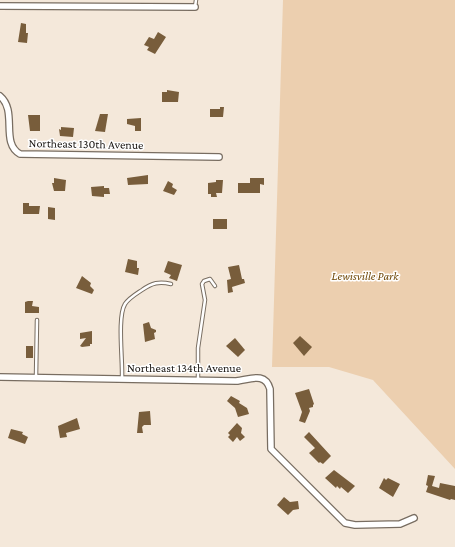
<svg xmlns="http://www.w3.org/2000/svg" width="455" height="547" font-family="'Crimson Pro',serif">
<rect width="100%" height="100%" fill="#f4e8da"/>
<polygon fill="#eccfaf" points="283,0 455,0 455,469 373,380 329,367 272,367"/>
<g fill="#785d3b">
<polygon points="21,23 26,24 26,33 28,33 27,43 18,42"/>
<polygon points="158,32 166,37 155,54 147,50 149,47 144,45 149,37 154,39"/>
<polygon points="167,90 179,92 178,102 162,102 162,92 167,92"/>
<polygon points="220,107 224,107 223,117 210,117 210,109 220,109"/>
<polygon points="100,114 108,114 105,132 95,131"/>
<polygon points="28,115 40,115 40,131 30,131"/>
<polygon points="141,118 141,131 135,131 135,126 127,124 127,119"/>
<polygon points="61,127 74,128 73,137 60,136 59,129 61,130"/>
<polygon points="148,175 148,184 128,185 127,178"/>
<polygon points="54,178 66,180 65,191 54,191 52,183 54,183"/>
<polygon points="250,178 264,178 264,185 260,184 260,193 238,193 238,183 250,183"/>
<polygon points="216,180 223,180 222,193 216,193 217,197 211,197 211,194 208,194 208,183 216,182"/>
<polygon points="168,181 173,184 172,187 177,190 174,195 163,191"/>
<polygon points="104,186 104,188 109,188 110,194 104,194 104,197 92,196 91,187"/>
<polygon points="23,203 29,203 29,206 40,206 39,214 23,214"/>
<polygon points="48,207 55,208 55,220 48,219"/>
<rect x="213" y="219" width="14" height="10"/>
<polygon points="128,259 137,261 137,268 139,268 138,275 125,272"/>
<polygon points="168,261 182,265 177,281 169,278 171,275 164,272"/>
<polygon points="239,265 242,279 244,279 245,283 232,287 233,292 228,293 227,280 231,279 228,267"/>
<polygon points="82,276 91,283 90,286 94,290 92,294 76,288"/>
<polygon points="28,301 33,301 32,306 39,307 39,313 25,313 25,302"/>
<polygon points="149,322 151,328 156,330 156,332 154,333 155,339 145,342 143,324"/>
<polygon points="92,331 92,344 90,344 90,346 82,347 80,346 86,338 80,339 80,333"/>
<polygon points="300,336 312,347 304,356 293,343"/>
<polygon points="235,338 245,350 238,357 226,346"/>
<rect x="26" y="346" width="7" height="12"/>
<polygon points="309,389 314,404 313,405 313,407 309,408 310,411 305,423 299,421 302,412 295,393"/>
<polygon points="231,396 240,401 239,403 247,408 249,414 238,417 235,408 227,401"/>
<polygon points="150,411 151,425 144,425 142,427 143,433 137,433 139,412"/>
<polygon points="77,418 80,429 66,433 67,437 60,438 58,426"/>
<polygon points="237,423 242,428 241,433 245,437 240,441 237,437 233,442 228,437 230,435 228,433"/>
<polygon points="11,429 23,432 22,434 28,437 25,444 8,438"/>
<polygon points="309,432 331,456 323,464 320,462 319,463 309,453 315,448 304,437"/>
<polygon points="334,470 355,486 348,493 341,487 340,489 337,486 336,488 325,478"/>
<polygon points="428,475 435,476 432,486 439,488 440,483 455,486 455,500 451,499 450,500 426,492 428,486 426,485"/>
<polygon points="384,478 386,480 388,478 400,484 393,497 379,488"/>
<polygon points="284,497 290,502 298,501 299,509 293,510 288,515 277,505"/>
</g>
<g fill="none" stroke-linecap="round" stroke-linejoin="round">
<g stroke="#786d61" stroke-width="4.5">
<g id="lane">
<polyline points="195,7 196,0"/>
<polyline points="36,377 37,320"/>
<path d="M122,379C123,361 117,317 125,304C129,298 136,294 142,290C152,283 159,281 171,284"/>
<polyline points="198,380 198,348 205,300 202,284 204,281 210,279 215,286"/>
</g>
</g>
<g stroke="#786d61" stroke-width="8">
<g id="street">
<polyline points="0,6 195,7"/>
<path d="M0,96C18,111 0,143 20,154L219,157"/>
<path d="M0,377L236,381C249,380 265,371 270,389L271,449L345,523L355,525L400,524L414,518"/>
</g>
</g>
<use href="#lane" stroke="#fff" stroke-width="2.5"/>
<use href="#street" stroke="#fff" stroke-width="5.5"/>
</g>
<g text-anchor="middle" dominant-baseline="central" stroke-width="3" stroke-linejoin="round" paint-order="stroke">
<g font-size="12" fill="#16120e" stroke="#fff">
<text transform="translate(86 144) rotate(1)">Northeast 130th Avenue</text>
<text x="184" y="368">Northeast 134th Avenue</text>
</g>
<g font-size="12" font-style="italic" fill="#6d4504" stroke="#fff">
<text x="365" y="276">Lewisville Park</text>
</g>
</g>
</svg>
